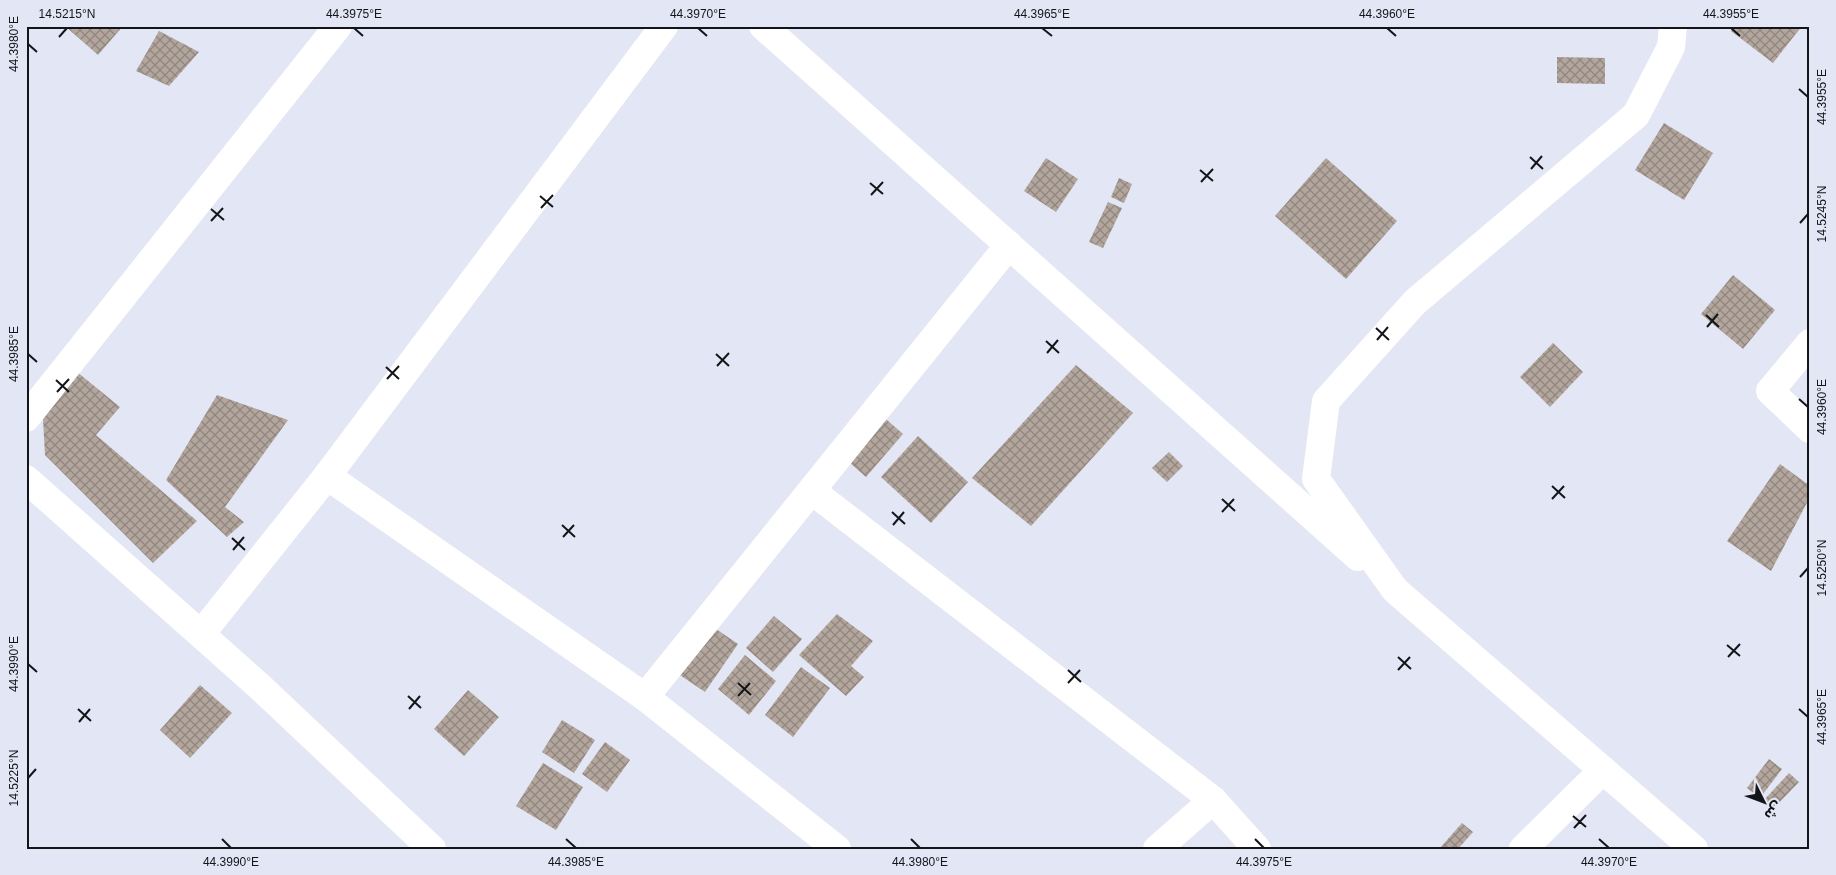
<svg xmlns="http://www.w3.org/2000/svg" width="1836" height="875" font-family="Helvetica,'Noto Sans Arabic',sans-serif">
<defs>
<pattern id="building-cross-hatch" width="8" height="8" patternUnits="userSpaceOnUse" patternTransform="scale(1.25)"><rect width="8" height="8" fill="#b3a69d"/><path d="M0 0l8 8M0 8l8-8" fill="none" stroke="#90867f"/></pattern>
</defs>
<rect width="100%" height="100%" fill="#e3e6f4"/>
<g fill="url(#building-cross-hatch)">
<polygon points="65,26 123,26 98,55"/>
<polygon points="1734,26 1802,26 1773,63 1731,31"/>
<polygon points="159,31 199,52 169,86 136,71"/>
<polygon points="1557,57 1605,58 1605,84 1557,83"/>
<polygon points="1664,123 1713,153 1684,200 1635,170"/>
<polygon points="1046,158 1078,179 1056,212 1024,191"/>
<polygon points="1326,158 1397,221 1346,279 1275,216"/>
<polygon points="1119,178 1132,184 1124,203 1111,197"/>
<polygon points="1108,202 1122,208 1103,248 1089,242"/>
<polygon points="1733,275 1775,310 1743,349 1701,314"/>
<polygon points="1553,343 1583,372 1550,407 1520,377"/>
<polygon points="1076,365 1133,413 1031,526 972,478"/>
<polygon points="71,367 120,407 96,435 197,521 153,563 45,455 43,419"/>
<polygon points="217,395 288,420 225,507 244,522 227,537 166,480"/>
<polygon points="879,413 903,434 866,477 842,456"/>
<polygon points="918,436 968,482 931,523 881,477"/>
<polygon points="1169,452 1183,466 1167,482 1152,468"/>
<polygon points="1780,464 1810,486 1810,497 1771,571 1727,541"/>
<polygon points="837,614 873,641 851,666 864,677 846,696 799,655"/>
<polygon points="697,616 738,644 705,692 671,669"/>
<polygon points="774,616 802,639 773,672 746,648"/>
<polygon points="745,655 776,681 749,715 718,689"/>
<polygon points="801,667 830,688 793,737 765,715"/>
<polygon points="200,685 232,713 190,758 160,730"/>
<polygon points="468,690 499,717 464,756 434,729"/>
<polygon points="562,720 595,740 574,773 542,752"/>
<polygon points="605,742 630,760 607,792 582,774"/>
<polygon points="1769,759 1782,769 1760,798 1747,788"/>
<polygon points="543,763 583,787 556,830 516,806"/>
<polygon points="1789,773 1799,782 1773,809 1764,800"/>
<polygon points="1462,823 1473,832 1458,849 1439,849"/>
</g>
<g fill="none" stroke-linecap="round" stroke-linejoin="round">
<g stroke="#fff" stroke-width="28">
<polyline points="763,26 1358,557"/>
<polyline points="1673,26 1671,47 1636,115 1415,302 1326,401 1316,479 1395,590 1694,849"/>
<polyline points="1810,343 1770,391 1810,429"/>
<polyline points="26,418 338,26"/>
<polyline points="327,476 664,26"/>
<polyline points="26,479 259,686 432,849"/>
<polyline points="812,491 1213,800 1257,849"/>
<polyline points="201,634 327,476 645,697"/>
<polyline points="837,849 645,697 1009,245"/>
<polyline points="1157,849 1213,800"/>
<polyline points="1523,849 1603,770"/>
</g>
</g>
<path fill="none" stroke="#131519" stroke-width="2" d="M354,28L363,36M698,28L707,36M1042,28L1052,36M1387,28L1396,36M1731,28L1740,36M59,37L67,28M28,44L37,52M1799,89L1808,97M1530,157L1543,169M1531,169L1542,156M1200,170L1213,181M1201,182L1213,169M870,183L883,194M871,195L883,182M540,196L553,207M541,208L553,195M211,209L224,220M211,221L223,208M1800,223L1808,214M1706,315L1719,327M1707,327L1718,314M1376,328L1389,340M1377,340L1388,327M1046,341L1059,353M1047,353L1058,340M28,354L37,362M716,354L729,366M717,366L729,353M386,367L399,379M387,379L399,366M56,380L69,392M57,392L69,379M1799,399L1808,407M1552,486L1565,498M1222,499L1235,511M1552,499L1564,486M892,512L905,524M1222,512L1234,499M562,525L575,537M893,525L904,512M563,537L574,525M232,538L245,550M233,550L244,537M1800,577L1808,568M1727,645L1740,656M1398,657L1411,669M1728,657L1740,644M28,664L37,672M1068,670L1081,682M1398,670L1410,657M738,683L751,695M1068,683L1080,670M408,696L421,708M738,696L750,683M78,709L91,721M409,709L420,696M1799,709L1808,717M79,722L90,709M28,778L36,769M1573,816L1586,827M1574,828L1586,815M222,839L231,848M566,839L576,848M911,839L920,848M1255,839L1264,848M1599,839L1609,848"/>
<rect width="1836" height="875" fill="none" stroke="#e3e6f4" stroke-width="55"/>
<g transform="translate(1764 802) rotate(132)" stroke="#e3e6f4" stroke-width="4" paint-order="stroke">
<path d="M0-4L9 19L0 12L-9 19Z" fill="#131519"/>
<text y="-8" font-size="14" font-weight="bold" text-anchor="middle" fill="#131519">ش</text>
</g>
<rect x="28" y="28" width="1780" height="820" fill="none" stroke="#131519" stroke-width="2"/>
<g font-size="12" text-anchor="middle" fill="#131519">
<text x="67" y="18">14.5215°N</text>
<text x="354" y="18">44.3975°E</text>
<text x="698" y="18">44.3970°E</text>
<text x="1042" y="18">44.3965°E</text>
<text x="1387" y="18">44.3960°E</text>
<text x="1731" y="18">44.3955°E</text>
<text transform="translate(14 44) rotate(-90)" y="4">44.3980°E</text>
<text transform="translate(1822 97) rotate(-90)" y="4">44.3955°E</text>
<text transform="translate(1822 214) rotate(-90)" y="4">14.5245°N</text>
<text transform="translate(14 354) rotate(-90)" y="4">44.3985°E</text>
<text transform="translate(1822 407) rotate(-90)" y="4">44.3960°E</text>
<text transform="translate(1822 568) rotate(-90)" y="4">14.5250°N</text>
<text transform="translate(14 664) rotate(-90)" y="4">44.3990°E</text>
<text transform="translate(1822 717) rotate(-90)" y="4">44.3965°E</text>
<text transform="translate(14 778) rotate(-90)" y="4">14.5225°N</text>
<text x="231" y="866">44.3990°E</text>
<text x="576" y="866">44.3985°E</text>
<text x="920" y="866">44.3980°E</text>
<text x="1264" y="866">44.3975°E</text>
<text x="1609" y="866">44.3970°E</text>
</g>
</svg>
